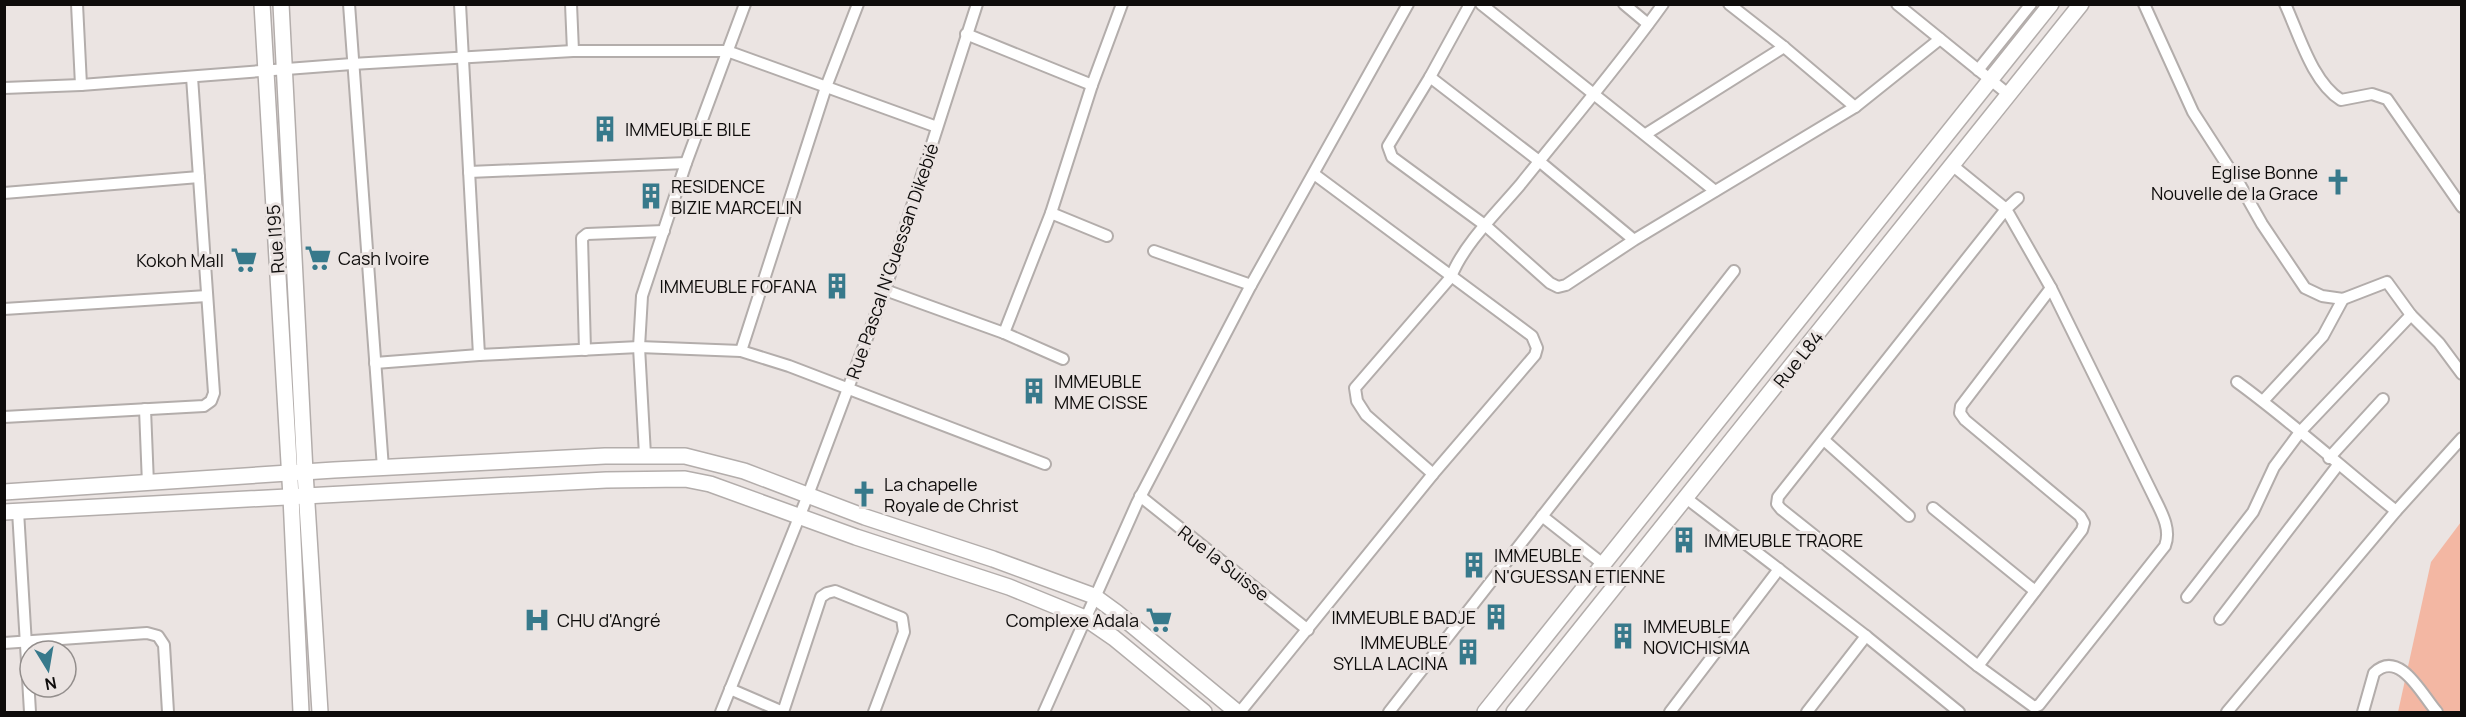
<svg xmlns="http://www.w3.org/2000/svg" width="2466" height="717" font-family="Manrope,sans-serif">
<rect width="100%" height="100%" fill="#ebe4e2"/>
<polygon fill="#f3b7a3" points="2461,522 2461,712 2398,712 2431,562"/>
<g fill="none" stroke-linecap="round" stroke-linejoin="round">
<g stroke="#b3adab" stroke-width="14">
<g id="minor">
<polyline points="77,4 81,85"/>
<polyline points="349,4 383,468"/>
<polyline points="460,4 479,355 639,347 741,351 789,366 1045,464"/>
<polyline points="571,4 573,51"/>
<polyline points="1481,4 1715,191"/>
<polyline points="1624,4 1648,24"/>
<polyline points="1729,4 1784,47 1855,107"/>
<polyline points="1897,4 2008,94"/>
<polyline points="2144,4 2193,112 2240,185 2262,224 2305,288 2322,296 2343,299 2387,282 2411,315 2439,343 2462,374"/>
<path d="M2285,4C2299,34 2312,82 2341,100L2372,94L2387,99L2462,207"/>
<polyline points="966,34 1092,85"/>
<polyline points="1978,70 2031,4"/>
<polyline points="1430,77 1470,4"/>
<polyline points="4,88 81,85 352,64 573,51 727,51 937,127"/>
<polyline points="1646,134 1784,47"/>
<path d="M1952,165L2006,209L2051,288L2152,493C2160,510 2172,528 2165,546L2039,705L2034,707L1978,666L1781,509L1777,504L1778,497L2006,209L2018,198"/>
<polyline points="469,172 686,163"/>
<polyline points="4,193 199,177"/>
<polyline points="1051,213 1107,236"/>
<polyline points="1634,240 1539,161 1430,77 1388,146 1392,157 1486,226 1550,283 1558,287 1566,285 1634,240 1855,107 1940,39"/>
<polyline points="1154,251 1251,285"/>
<polyline points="885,290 1004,333 1063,359"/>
<polyline points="4,309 207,296"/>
<polyline points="1004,333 1051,213 1092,85 1122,4"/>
<polyline points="585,350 582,238 587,234 664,231"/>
<polyline points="741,351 826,87 858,4"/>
<polyline points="375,363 479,355"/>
<path d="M2237,382C2292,422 2342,468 2396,511"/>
<polyline points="2263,401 2323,336 2343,299"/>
<polyline points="145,409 148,484"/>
<polyline points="4,417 204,406 211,401 214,393 192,77"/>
<polyline points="1824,440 1909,516"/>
<polyline points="645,455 639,347 642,296 686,163 745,4"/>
<polyline points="2329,458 2383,399"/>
<path d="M1433,474L1366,415L1357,401L1355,388L1451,277C1463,245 1498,211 1520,185C1568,125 1618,67 1663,4"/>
<polyline points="1140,496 1308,630"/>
<polyline points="1686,498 1866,636 1959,712"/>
<polyline points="1933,508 2035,591"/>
<polyline points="18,511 30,712"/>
<polyline points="1542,516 1603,564"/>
<polyline points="2187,597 2253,512 2274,467 2300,432 2411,315"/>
<polyline points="2220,619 2338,465"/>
<polyline points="4,643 147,633 158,636 164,645 168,712"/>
<polyline points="1978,666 2082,530 2084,523 2080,516 1965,420 1960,413 1961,406 2051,288"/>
<polyline points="730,689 783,712 821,597 827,593 835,591 902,618 904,632 874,712"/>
<polyline points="721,712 808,495 885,290 977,4"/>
<polyline points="1044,712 1137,503 1251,285 1408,4"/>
<polyline points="1240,712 1433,474 1535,355 1537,348 1532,336 1314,174"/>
<polyline points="1389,712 1734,271"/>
<polyline points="1670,712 1779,569"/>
<polyline points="1807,712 1866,636"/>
<polyline points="2227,712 2396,511 2462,438"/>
<path d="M2363,712L2374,673C2400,648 2423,697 2437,712"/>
</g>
</g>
<g stroke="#b3adab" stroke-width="18">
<g id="secondary">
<polyline points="262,4 291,497 301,712"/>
<polyline points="281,4 305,472 320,712"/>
<polyline points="4,492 334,470 605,456 685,456 744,471 865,517 993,559 1094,596 1116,612 1237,712"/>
<polyline points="4,512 606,480 685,479 710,484 856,537 1009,587 1085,618 1114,638 1204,712"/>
<polyline points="1485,712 2051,4"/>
<polyline points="1514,712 2081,4"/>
</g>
</g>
<use href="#minor" stroke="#fff" stroke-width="10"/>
<use href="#secondary" stroke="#fff" stroke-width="15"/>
</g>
<defs>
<g id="building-bare" transform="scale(2.07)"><path d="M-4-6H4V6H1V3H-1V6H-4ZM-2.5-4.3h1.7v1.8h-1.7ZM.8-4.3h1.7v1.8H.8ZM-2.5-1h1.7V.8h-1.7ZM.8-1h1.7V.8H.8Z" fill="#37798b" stroke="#ebe4e2" stroke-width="2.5" paint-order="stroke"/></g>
<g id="church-bare" transform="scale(2.07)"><path d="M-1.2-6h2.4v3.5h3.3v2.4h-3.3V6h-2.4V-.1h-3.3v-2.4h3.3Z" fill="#37798b" stroke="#ebe4e2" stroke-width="2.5" paint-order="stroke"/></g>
<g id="supermarket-bare" transform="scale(2.07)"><path d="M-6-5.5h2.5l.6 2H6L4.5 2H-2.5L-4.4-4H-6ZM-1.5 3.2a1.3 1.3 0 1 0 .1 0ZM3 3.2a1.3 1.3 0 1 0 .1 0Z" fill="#37798b" stroke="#ebe4e2" stroke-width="2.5" paint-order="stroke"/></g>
<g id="hospital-bare" transform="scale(2.07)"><path d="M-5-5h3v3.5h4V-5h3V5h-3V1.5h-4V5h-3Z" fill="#37798b" stroke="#ebe4e2" stroke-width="2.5" paint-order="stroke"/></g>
</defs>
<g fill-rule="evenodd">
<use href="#building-bare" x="605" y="129"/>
<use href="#church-bare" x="2338" y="182"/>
<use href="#building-bare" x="651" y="196"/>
<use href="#supermarket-bare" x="318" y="258"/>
<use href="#supermarket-bare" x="244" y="260"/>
<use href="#building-bare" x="837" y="286"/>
<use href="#building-bare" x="1034" y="391"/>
<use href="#church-bare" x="864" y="494"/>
<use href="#building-bare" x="1684" y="540"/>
<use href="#building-bare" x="1474" y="565"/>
<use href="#building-bare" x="1496" y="617"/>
<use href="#hospital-bare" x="537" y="620"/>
<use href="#supermarket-bare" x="1159" y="620"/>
<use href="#building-bare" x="1623" y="636"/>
<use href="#building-bare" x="1468" y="652"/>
</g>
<g text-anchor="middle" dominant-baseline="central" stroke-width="6" stroke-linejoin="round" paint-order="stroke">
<g font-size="18" fill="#0e0c0b" stroke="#ebe4e2" text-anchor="start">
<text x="625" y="129">IMMEUBLE BILE</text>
<text x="2318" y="172" text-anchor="end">Eglise Bonne<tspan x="2318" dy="21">Nouvelle de la Grace</tspan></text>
<text x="671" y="186">RESIDENCE<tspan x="671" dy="21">BIZIE MARCELIN</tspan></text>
<text x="338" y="258">Cash Ivoire</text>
<text x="224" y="260" text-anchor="end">Kokoh Mall</text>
<text x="817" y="286" text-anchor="end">IMMEUBLE FOFANA</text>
<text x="1054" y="381">IMMEUBLE<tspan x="1054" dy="21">MME CISSE</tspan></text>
<text x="884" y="484">La chapelle<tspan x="884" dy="21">Royale de Christ</tspan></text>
<text x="1704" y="540">IMMEUBLE TRAORE</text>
<text x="1494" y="555">IMMEUBLE<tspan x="1494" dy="21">N'GUESSAN ETIENNE</tspan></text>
<text x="1476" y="617" text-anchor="end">IMMEUBLE BADJE</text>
<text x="557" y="620">CHU d'Angré</text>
<text x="1139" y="620" text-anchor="end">Complexe Adala</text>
<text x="1643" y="626">IMMEUBLE<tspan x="1643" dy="21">NOVICHISMA</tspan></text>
<text x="1448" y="642" text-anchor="end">IMMEUBLE<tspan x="1448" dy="21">SYLLA LACINA</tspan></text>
</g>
<g font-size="18" fill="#0e0c0b" stroke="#ebe4e2">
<text transform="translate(275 239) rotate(-94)">Rue I195</text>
<text transform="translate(892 261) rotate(-71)">Rue Pascal N'Guessan Dikebié</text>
<text transform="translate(1798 359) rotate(-51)">Rue L84</text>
<text transform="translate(1224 563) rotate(38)">Rue la Suisse</text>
</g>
</g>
<rect width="2466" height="717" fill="none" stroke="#0e0c0b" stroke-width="12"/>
<g transform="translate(48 669) rotate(169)"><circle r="28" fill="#ebe4e2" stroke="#938e8c" stroke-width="1.5"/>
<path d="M0-4.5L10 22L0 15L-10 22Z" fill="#37798b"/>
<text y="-9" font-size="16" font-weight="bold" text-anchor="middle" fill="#0e0c0b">N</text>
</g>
</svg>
